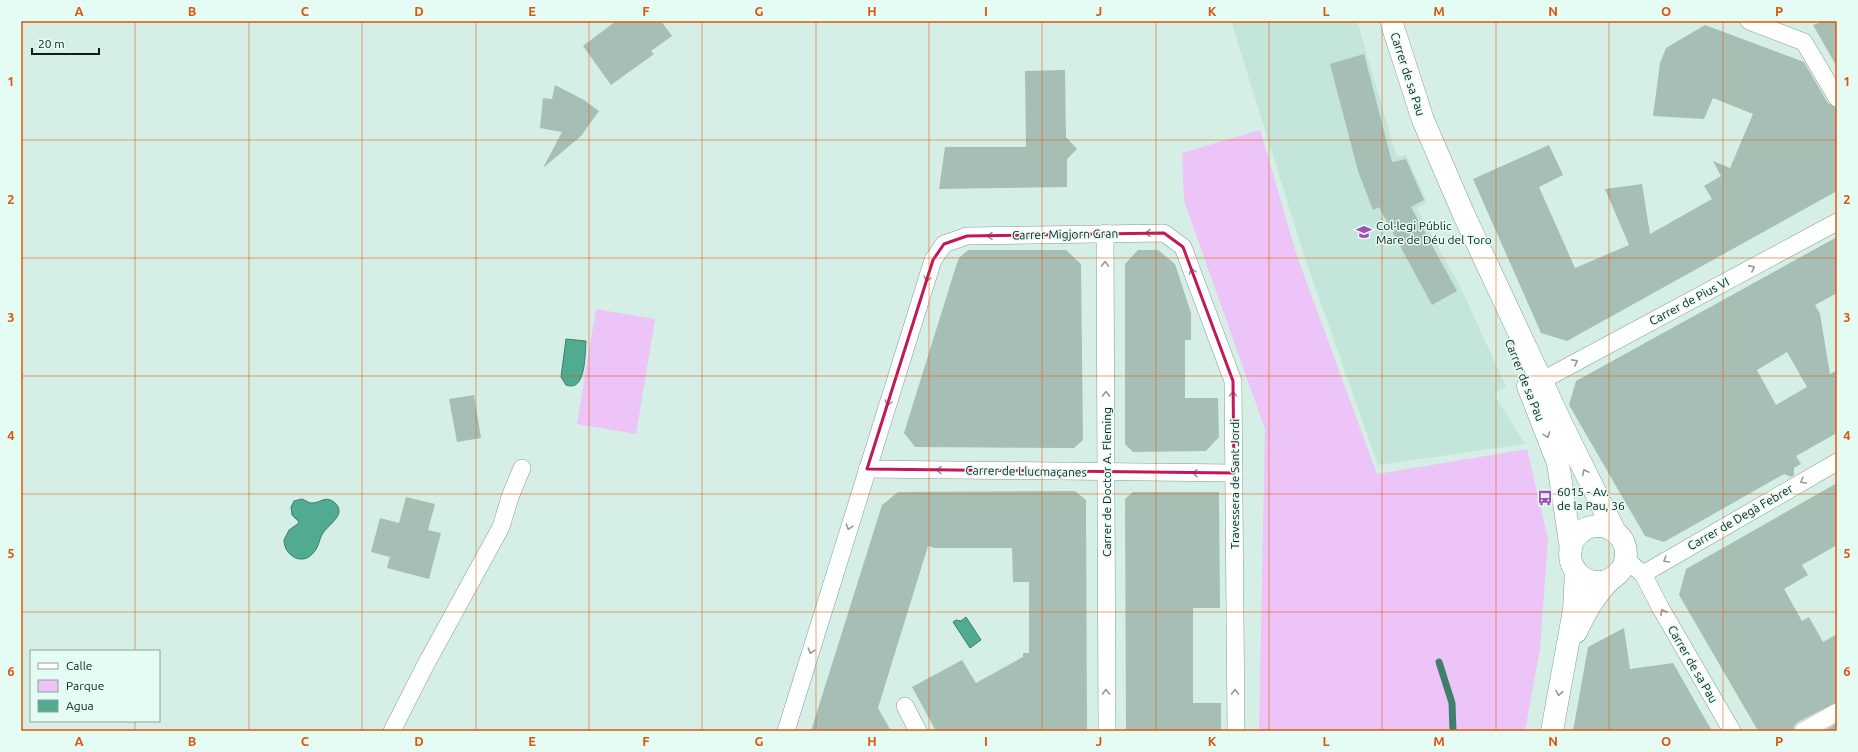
<svg xmlns="http://www.w3.org/2000/svg" width="1858" height="752" font-family="Ubuntu,sans-serif">
<rect width="100%" height="100%" fill="#d6efe6"/>
<polygon fill="#c4e5d9" points="1231,21 1357,21 1397,157 1406,155 1427,202 1417,209 1461,288 1506,387 1494,394 1525,444 1378,465 1304,255"/>
<g fill="#edc4f7">
<polygon points="1260,130 1297,256 1377,474 1527,449 1548,539 1540,649 1525,731 1259,731 1265,429 1184,201 1182,153"/>
<polygon points="596,309 655,319 636,434 577,424"/>
</g>
<g fill="#51ab90" stroke="#3e806c">
<path d="M566,339L586,341C585,354 586,393 566,385L561,377Z"/>
<path d="M302,499C305,500 307,502 311,503C319,504 325,495 334,502C348,514 329,524 323,533C319,539 319,547 314,552C303,567 284,556 284,540L289,530L299,523L298,521L292,515L291,507L294,501Z"/>
<polygon points="966,617 981,640 970,648 953,622 956,620 961,621"/>
</g>
<g fill="none" stroke-linecap="round" stroke-linejoin="round">
<polyline stroke="#3e806c" stroke-width="7" points="1439,662 1452,703 1453,731"/>
</g>
<g fill="#a7beb5" fill-rule="evenodd">
<polygon points="616,21 661,21 672,36 651,51 654,54 611,85 583,46"/>
<polygon points="1824,21 1837,21 1837,67 1813,25"/>
<polygon points="1705,25 1804,62 1828,103 1837,108 1837,191 1567,341 1541,333 1473,179 1549,145 1563,175 1539,187 1575,268 1629,245 1605,189 1642,184 1650,234 1712,199 1704,186 1721,176 1713,161 1730,168 1753,114 1713,98 1704,119 1653,116 1660,63 1666,48"/>
<polygon points="1364,54 1392,162 1406,159 1424,200 1411,207 1457,291 1432,305 1379,207 1373,210 1358,171 1330,64"/>
<polygon points="1065,70 1066,137 1077,149 1067,159 1067,187 939,189 945,147 1026,147 1025,71"/>
<polygon points="555,85 584,100 599,111 581,136 543,168 562,132 540,128 543,98 552,99"/>
<path d="M1837,237V293L1815,305L1820,314L1830,374L1837,370V433L1796,456L1801,464L1794,468V475L1791,477L1784,474L1664,542L1645,536L1569,405L1576,381ZM1787,352L1807,387L1776,405L1757,370Z"/>
<polygon points="968,250 1066,250 1081,264 1083,440 1074,448 915,447 904,433 956,266 959,258"/>
<polygon points="1138,250 1158,250 1175,264 1191,313 1191,340 1185,340 1185,398 1218,398 1219,437 1206,451 1133,452 1125,444 1125,264"/>
<polygon points="474,395 481,438 457,442 449,399"/>
<polygon points="1837,483 1837,545 1802,565 1808,575 1784,589 1802,621 1809,617 1823,642 1837,634 1837,702 1798,722 1794,726 1793,731 1763,731 1757,729 1679,595 1686,569"/>
<polygon points="1075,491 1086,500 1087,731 936,731 912,687 962,660 976,683 1023,657 1023,653 1029,653 1029,582 1013,582 1012,548 935,548 928,546 878,708 891,731 811,731 882,505 898,492"/>
<polygon points="1133,492 1219,492 1220,608 1193,608 1193,703 1221,703 1221,731 1126,731 1125,499"/>
<polygon points="406,497 435,504 428,530 441,533 429,579 387,568 390,557 371,552 380,518 399,523"/>
<polygon points="1624,628 1630,669 1673,663 1712,731 1573,731 1588,647"/>
<polygon points="1837,723 1837,731 1824,731"/>
</g>
<g fill="none" stroke-linecap="round" stroke-linejoin="round">
<g stroke="#859c93" stroke-width="18">
<g id="street">
<polyline points="1749,21 1804,42 1837,98"/>
<polyline points="1105,233 1107,731"/>
<polyline points="1541,381 1837,222"/>
<polyline points="867,469 1234,473"/>
<polyline points="1625,559 1643,574 1660,607 1732,731"/>
<polyline points="1643,574 1837,462"/>
<polyline points="905,706 918,731"/>
<polyline points="392,731 425,666 501,527 510,497 522,468"/>
<polyline points="786,731 933,260 944,244 967,236 1164,233 1183,247 1233,381 1236,731"/>
<polyline points="1803,731 1837,712"/>
</g>
</g>
<g stroke="#859c93" stroke-width="23">
<g id="secondary">
<polyline points="1391,21 1423,120 1464,215 1564,429 1615,532"/>
<polyline points="1528,386 1558,463 1571,549"/>
<circle cx="1598" cy="554" r="28"/>
<path d="M1576,632C1585,613 1595,594 1611,579"/>
<polyline points="1552,731 1574,610 1576,571"/>
</g>
</g>
<use href="#street" stroke="#fff" stroke-width="17"/>
<use href="#secondary" stroke="#fff" stroke-width="22"/>
</g>
<defs><path id="oneway-chevron" d="M-2-3.5L2.5 0L-2 3.5" fill="none" stroke-width="1.6" stroke-linecap="round" stroke-linejoin="round"/></defs>
<g stroke="#949897">
<use href="#oneway-chevron" transform="translate(1148 233) rotate(180)"/>
<use href="#oneway-chevron" transform="translate(990 236) rotate(179)"/>
<use href="#oneway-chevron" transform="translate(1105 264) rotate(-90)"/>
<use href="#oneway-chevron" transform="translate(1752 268) rotate(-28)"/>
<use href="#oneway-chevron" transform="translate(1192 271) rotate(-111)"/>
<use href="#oneway-chevron" transform="translate(927 279) rotate(108)"/>
<use href="#oneway-chevron" transform="translate(1575 362) rotate(-28)"/>
<use href="#oneway-chevron" transform="translate(1106 394) rotate(-90)"/>
<use href="#oneway-chevron" transform="translate(1233 394) rotate(-90)"/>
<use href="#oneway-chevron" transform="translate(888 403) rotate(108)"/>
<use href="#oneway-chevron" transform="translate(1547 435) rotate(70)"/>
<use href="#oneway-chevron" transform="translate(939 470) rotate(-179)"/>
<use href="#oneway-chevron" transform="translate(1585 472) rotate(-117)"/>
<use href="#oneway-chevron" transform="translate(1195 473) rotate(-179)"/>
<use href="#oneway-chevron" transform="translate(1803 481) rotate(150)"/>
<use href="#oneway-chevron" transform="translate(849 527) rotate(107)"/>
<use href="#oneway-chevron" transform="translate(1666 560) rotate(149)"/>
<use href="#oneway-chevron" transform="translate(1663 612) rotate(-120)"/>
<use href="#oneway-chevron" transform="translate(811 651) rotate(107)"/>
<use href="#oneway-chevron" transform="translate(1106 692) rotate(-90)"/>
<use href="#oneway-chevron" transform="translate(1235 692) rotate(-90)"/>
<use href="#oneway-chevron" transform="translate(1559 693) rotate(100)"/>
</g>
<path fill="none" stroke="#c2185b" stroke-width="3" stroke-linejoin="round" d="M1164,233L1183,247L1233,381L1234,473L867,469L933,260L944,244L967,236Z"/>
<path fill="none" stroke="#dd560d" stroke-width="1" stroke-opacity="0.55" d="M135,21V651M249,21V731M362,21V731M476,21V731M589,21V731M702,21V731M816,21V731M929,21V731M1042,21V731M1156,21V731M1269,21V731M1382,21V731M1496,21V731M1609,21V731M1723,21V731M21,140H1837M21,258H1837M21,376H1837M21,494H1837M21,612H1837M135,721V731"/>
<defs>
<g id="school-bare" transform="scale(1.2)"><path d="M0-5L7-2L0 1L-7-2ZM-4 1L0 2.5L4 1V4Q0 6-4 4Z" fill="#a54cb8" stroke="#e4fcf3" stroke-width="2.5" paint-order="stroke"/></g>
<g id="bus-bare" transform="scale(1.2)"><path d="M-5-6H5V4H4V6H2V4H-2V6H-4V4H-5ZM-3.5-4V0h7V-4ZM-3.5 1.2v1.5H-2V1.2ZM2 1.2v1.5H3.5V1.2Z" fill="#a54cb8" stroke="#e4fcf3" stroke-width="2.5" paint-order="stroke"/></g>
</defs>
<g fill-rule="evenodd">
<use href="#school-bare" x="1364" y="232"/>
<use href="#bus-bare" x="1545" y="498"/>
</g>
<g text-anchor="middle" dominant-baseline="central" stroke-width="3" stroke-linejoin="round" paint-order="stroke">
<g font-size="12" fill="#121b18" stroke="#e4fcf3">
<text transform="translate(1408 74) rotate(72)">Carrer de sa Pau</text>
<text transform="translate(1065 234) rotate(-1)">Carrer Migjorn Gran</text>
<text transform="translate(1689 301) rotate(-28)">Carrer de Pius VI</text>
<text transform="translate(1525 380) rotate(68)">Carrer de sa Pau</text>
<text transform="translate(1026 471) rotate(1)">Carrer de Llucmaçanes</text>
<text transform="translate(1106 482) rotate(-90)">Carrer de Doctor A. Fleming</text>
<text transform="translate(1234 484) rotate(-90)">Travessera de Sant Jordi</text>
<text transform="translate(1740 517) rotate(-30)">Carrer de Degà Febrer</text>
<text transform="translate(1693 664) rotate(60)">Carrer de sa Pau</text>
</g>
<g font-size="12" fill="#121b18" stroke="#e4fcf3" text-anchor="start">
<text x="1376" y="225">Col·legi Públic<tspan x="1376" dy="14">Mare de Déu del Toro</tspan></text>
<text x="1557" y="491">6015 - Av.<tspan x="1557" dy="14">de la Pau, 36</tspan></text>
</g>
</g>
<rect width="1858" height="752" fill="none" stroke="#e4fcf3" stroke-width="44"/>
<rect x="30" y="650" width="130" height="72" fill="#e4fcf3" stroke="#90a29b"/>
<rect x="38" y="663" width="20" height="6" fill="#ffffff" stroke="#90a29b"/>
<text x="66" y="670" font-size="12" fill="#121b18">Calle</text>
<rect x="38" y="680" width="20" height="12" fill="#edc4f7" stroke="#90a29b"/>
<text x="66" y="690" font-size="12" fill="#121b18">Parque</text>
<rect x="38" y="700" width="20" height="12" fill="#51ab90" stroke="#90a29b"/>
<text x="66" y="710" font-size="12" fill="#121b18">Agua</text>
<path d="M32 48v6h67v-6" fill="none" stroke="#121b18" stroke-width="2"/>
<text x="38" y="48" font-size="12" fill="#121b18" stroke="#e4fcf3" stroke-width="3" paint-order="stroke">20 m</text>
<rect x="22" y="22" width="1814" height="708" fill="none" stroke="#dd560d" stroke-width="1.5"/>
<g font-size="13" text-anchor="middle" font-weight="bold" fill="#dd560d">
<text x="79" y="16">A</text>
<text x="192" y="16">B</text>
<text x="305" y="16">C</text>
<text x="419" y="16">D</text>
<text x="532" y="16">E</text>
<text x="646" y="16">F</text>
<text x="759" y="16">G</text>
<text x="872" y="16">H</text>
<text x="986" y="16">I</text>
<text x="1099" y="16">J</text>
<text x="1212" y="16">K</text>
<text x="1326" y="16">L</text>
<text x="1439" y="16">M</text>
<text x="1553" y="16">N</text>
<text x="1666" y="16">O</text>
<text x="1779" y="16">P</text>
<text x="11" y="86">1</text>
<text x="1847" y="86">1</text>
<text x="11" y="204">2</text>
<text x="1847" y="204">2</text>
<text x="11" y="322">3</text>
<text x="1847" y="322">3</text>
<text x="11" y="440">4</text>
<text x="1847" y="440">4</text>
<text x="11" y="558">5</text>
<text x="1847" y="558">5</text>
<text x="11" y="676">6</text>
<text x="1847" y="676">6</text>
<text x="79" y="746">A</text>
<text x="192" y="746">B</text>
<text x="305" y="746">C</text>
<text x="419" y="746">D</text>
<text x="532" y="746">E</text>
<text x="646" y="746">F</text>
<text x="759" y="746">G</text>
<text x="872" y="746">H</text>
<text x="986" y="746">I</text>
<text x="1099" y="746">J</text>
<text x="1212" y="746">K</text>
<text x="1326" y="746">L</text>
<text x="1439" y="746">M</text>
<text x="1553" y="746">N</text>
<text x="1666" y="746">O</text>
<text x="1779" y="746">P</text>
</g>
</svg>
